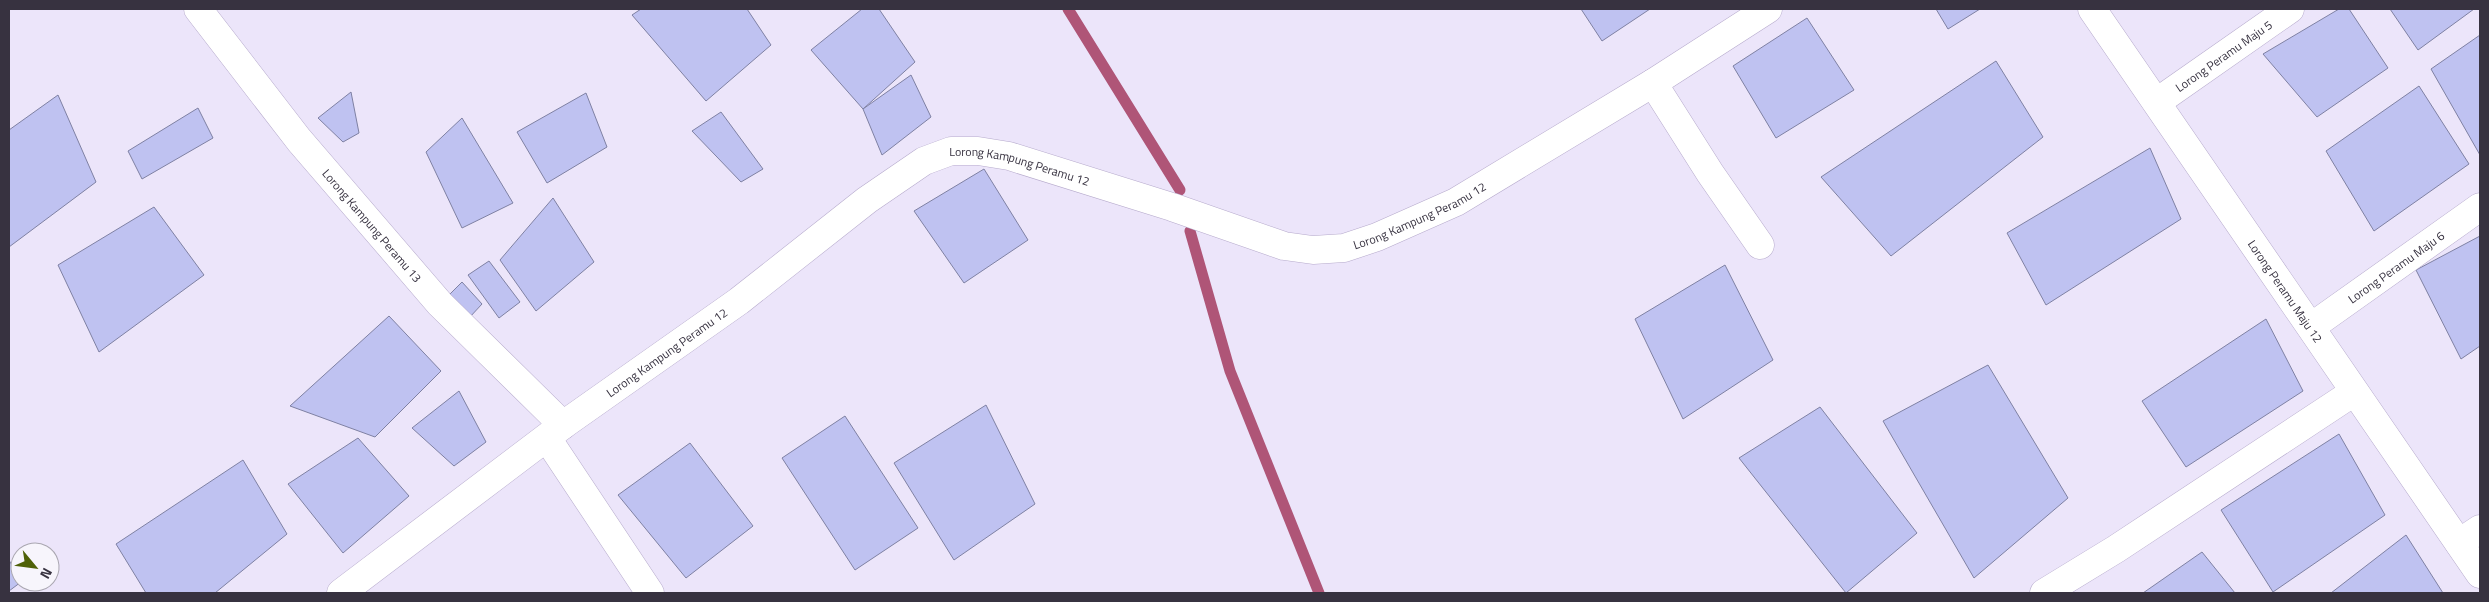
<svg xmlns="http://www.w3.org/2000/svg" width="2489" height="602" font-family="'Titillium Web',sans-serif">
<rect width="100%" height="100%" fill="#ece5fa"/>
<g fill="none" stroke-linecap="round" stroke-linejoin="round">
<g stroke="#af5577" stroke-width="11">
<polyline points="1068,9 1180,190"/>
<polyline points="1190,231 1230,371 1319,593"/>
</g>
</g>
<g fill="#bfc2f1" stroke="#7f81a3">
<polygon points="641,9 747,9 771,45 706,101 632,15"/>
<polygon points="862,9 879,9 915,62 863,109 811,50"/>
<polygon points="1581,9 1650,9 1602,41"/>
<polygon points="1936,9 1980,9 1948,29"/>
<polygon points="2339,9 2349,9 2388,68 2317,117 2263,54"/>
<polygon points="2390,9 2474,9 2418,50"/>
<polygon points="1807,18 1854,90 1776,138 1733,66"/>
<polygon points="2480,35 2480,155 2431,69"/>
<polygon points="1996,61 2043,137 1891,256 1821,177"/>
<polygon points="911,75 931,117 882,155 863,109"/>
<polygon points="2419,86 2469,164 2374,231 2326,151"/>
<polygon points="351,92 359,133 343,142 318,118"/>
<polygon points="586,93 607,147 547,183 517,132"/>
<polygon points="58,95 96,182 9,247 9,130"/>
<polygon points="198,108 213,138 142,179 128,151"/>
<polygon points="721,112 763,169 741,182 692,131"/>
<polygon points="462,118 513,203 462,228 426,152"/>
<polygon points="2150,148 2181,219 2046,305 2007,233"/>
<polygon points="984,169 1028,240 964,283 914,211"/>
<polygon points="553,198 594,262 536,311 500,260"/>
<polygon points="154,207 204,275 99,352 58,265"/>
<polygon points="2480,236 2480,346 2461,359 2416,270"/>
<polygon points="489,261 520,302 499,318 468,275"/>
<polygon points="1725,265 1773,360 1683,419 1635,319"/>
<polygon points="462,282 482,304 469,318 448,296"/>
<polygon points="389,316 441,371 375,437 290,406"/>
<polygon points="2266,319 2303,391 2186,467 2142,401"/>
<polygon points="1988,365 2068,498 1974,578 1883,421"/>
<polygon points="459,391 486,442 454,466 412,428"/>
<polygon points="986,405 1035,504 954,560 894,463"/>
<polygon points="1820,407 1917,533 1846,593 1739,458"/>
<polygon points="845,416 918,528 855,570 782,458"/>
<polygon points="2339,434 2385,515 2273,592 2221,510"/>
<polygon points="358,438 409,496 343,553 288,484"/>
<polygon points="690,443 753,526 686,578 618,495"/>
<polygon points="243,460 287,534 215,593 146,593 116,544"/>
<polygon points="2406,535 2443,593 2331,593"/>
<polygon points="2202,552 2235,593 2143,593"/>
<polygon points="9,560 21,582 9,591"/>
</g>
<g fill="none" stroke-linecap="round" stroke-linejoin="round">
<g stroke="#b6aacc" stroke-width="29">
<g id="street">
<path id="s1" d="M198,9L299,140L440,304L563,425"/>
<path id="s2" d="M2092,9L2480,574"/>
<polyline points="1653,83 1710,173 1760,245"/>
<path id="s3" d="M2157,102L2290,9"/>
<path id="s4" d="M2311,327L2480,207"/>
<polyline points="547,438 650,593"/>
<polyline points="2459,543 2480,529"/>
<path id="s5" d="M341,593L563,425L739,301L867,200L924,161L951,151H978L1009,156L1172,207L1284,246L1313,250L1344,248L1377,237L1456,202L1653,83L1768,9"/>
<polyline points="2044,593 2116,549 2354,392"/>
</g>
</g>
<use href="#street" stroke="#fff" stroke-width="28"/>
</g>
<g text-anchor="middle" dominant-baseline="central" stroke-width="4.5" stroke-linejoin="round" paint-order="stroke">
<g font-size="12" fill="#373240" stroke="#f7f5fc">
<text stroke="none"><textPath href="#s3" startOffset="81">Lorong Peramu Maju 5</textPath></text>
<text stroke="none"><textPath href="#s5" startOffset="825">Lorong Kampung Peramu 12</textPath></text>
<text stroke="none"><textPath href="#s5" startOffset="1245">Lorong Kampung Peramu 12</textPath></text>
<text stroke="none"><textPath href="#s1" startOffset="278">Lorong Kampung Peramu 13</textPath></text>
<text stroke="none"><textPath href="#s4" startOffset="104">Lorong Peramu Maju 6</textPath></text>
<text stroke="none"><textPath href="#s2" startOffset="342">Lorong Peramu Maju 12</textPath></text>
<text stroke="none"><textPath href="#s5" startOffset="405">Lorong Kampung Peramu 12</textPath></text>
</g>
</g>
<rect width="2489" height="602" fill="none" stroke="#373240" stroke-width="20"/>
<g transform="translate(35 567) rotate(119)"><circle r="24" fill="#f7f5fc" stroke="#aaa7b1"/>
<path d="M0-4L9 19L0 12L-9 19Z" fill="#4f6108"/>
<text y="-8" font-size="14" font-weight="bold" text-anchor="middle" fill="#373240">N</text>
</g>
</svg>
